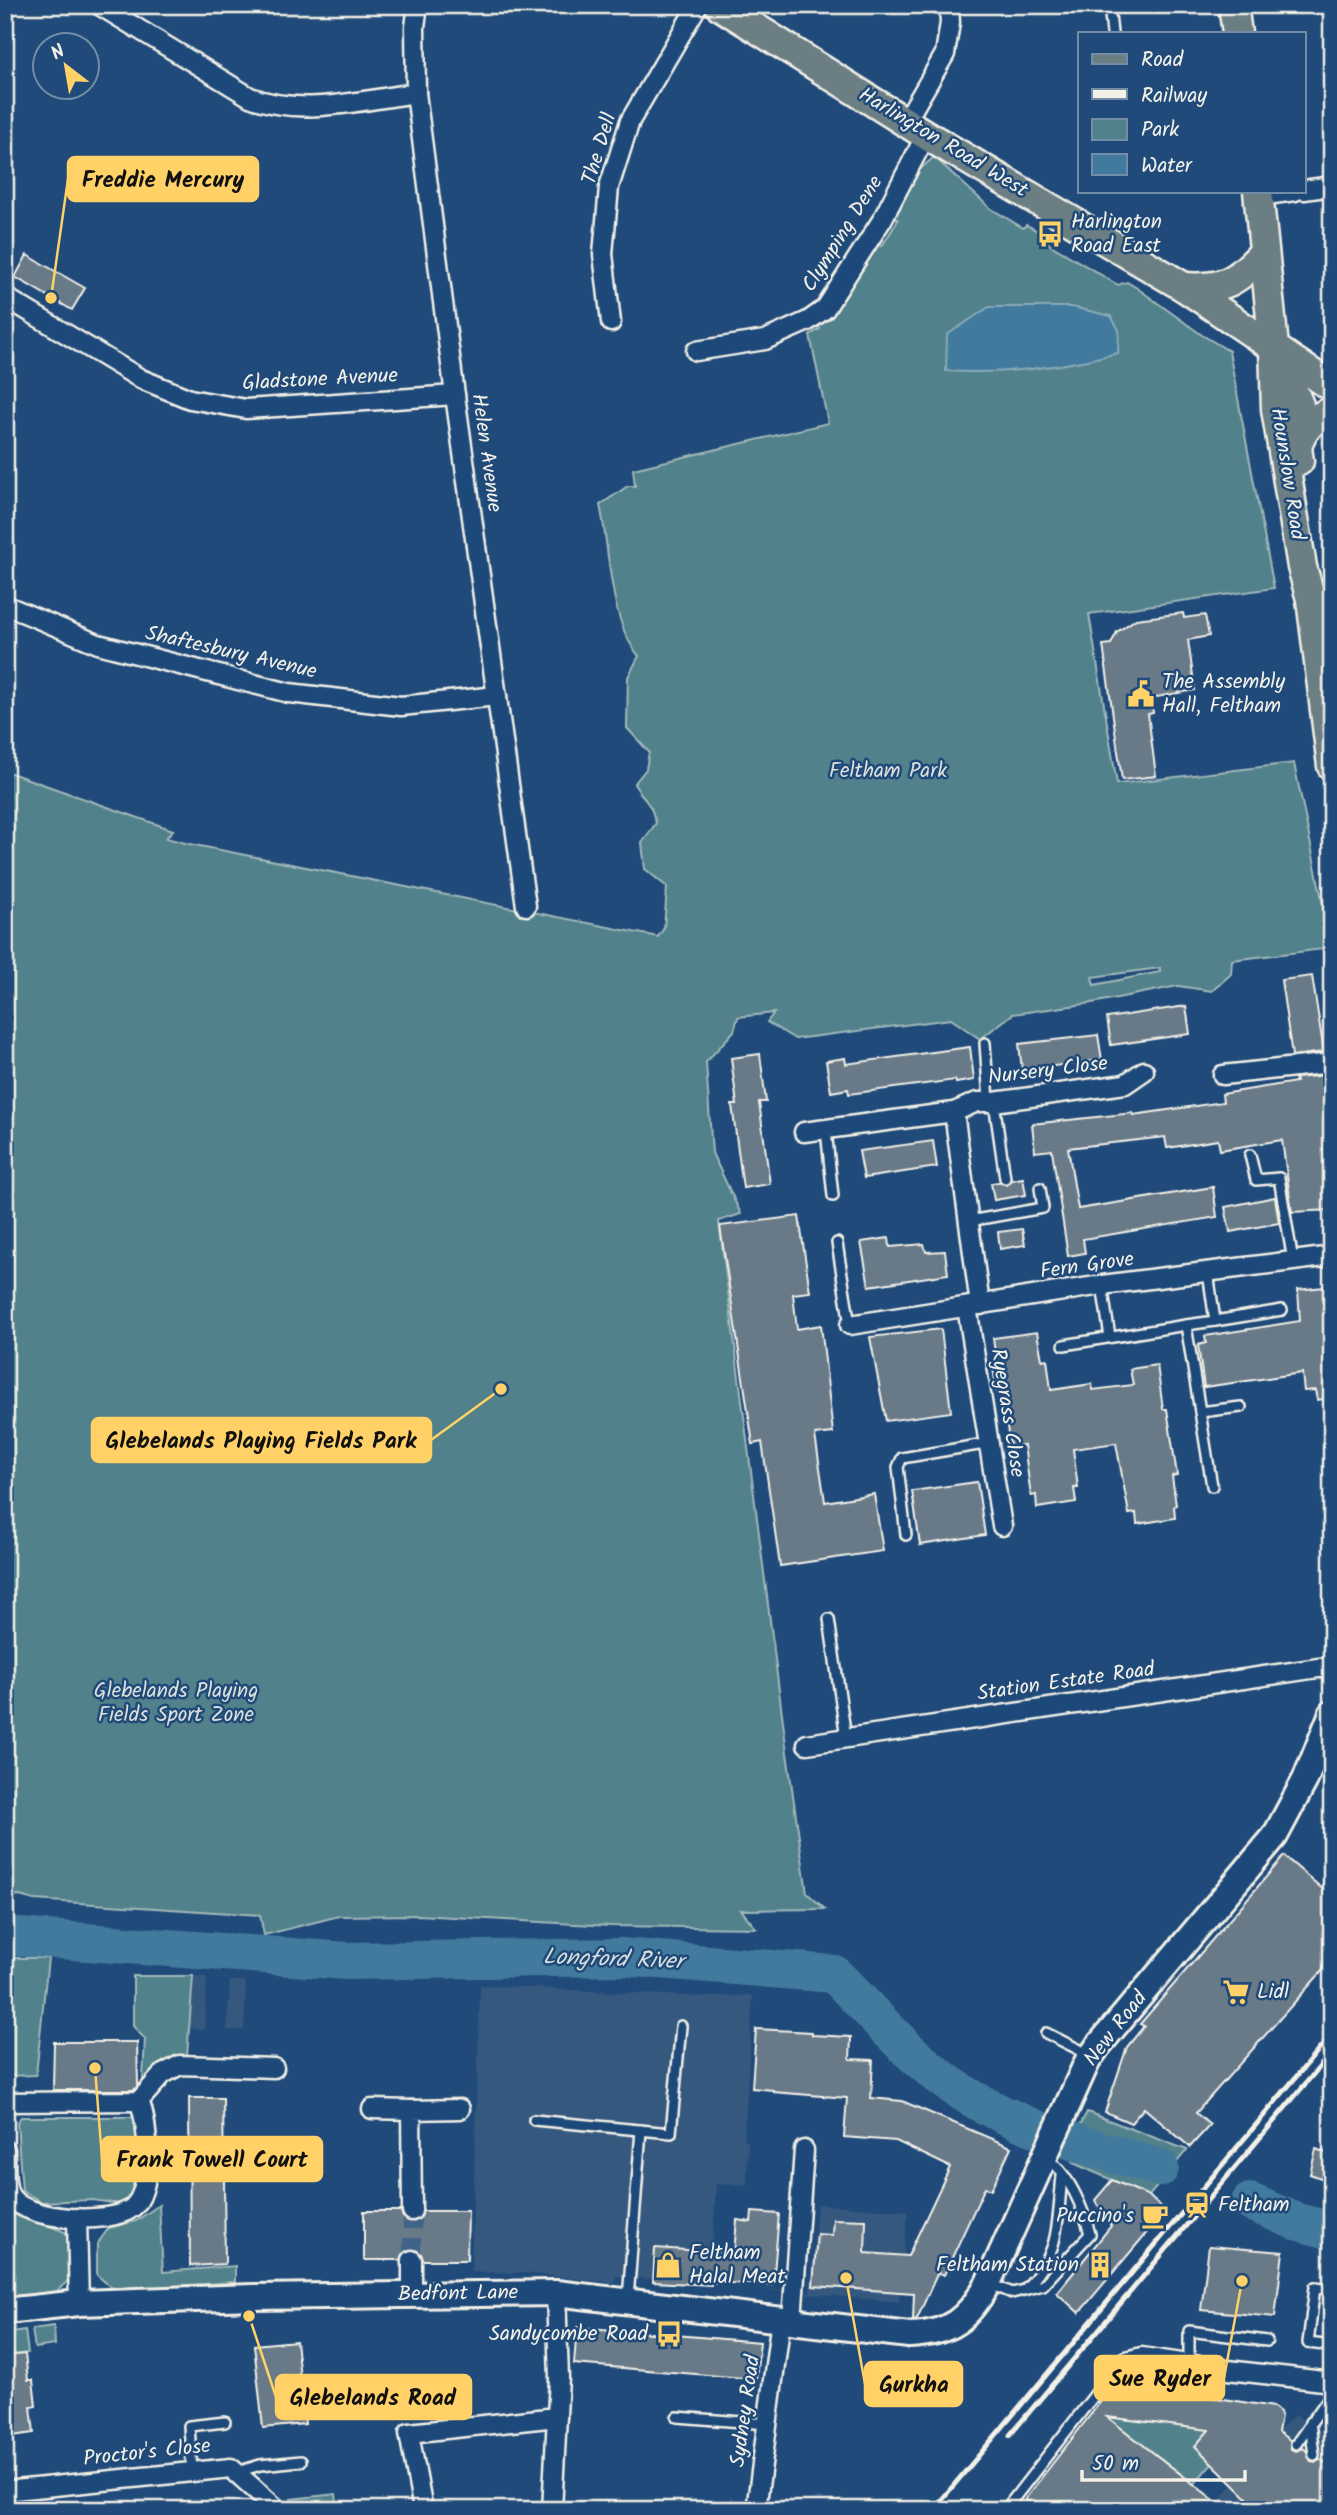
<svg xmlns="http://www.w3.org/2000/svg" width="1337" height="2515" font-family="Kalam,sans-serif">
<rect width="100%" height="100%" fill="#1f4a7a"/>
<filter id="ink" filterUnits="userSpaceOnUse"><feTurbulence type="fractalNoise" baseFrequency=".0143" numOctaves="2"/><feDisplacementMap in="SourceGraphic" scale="14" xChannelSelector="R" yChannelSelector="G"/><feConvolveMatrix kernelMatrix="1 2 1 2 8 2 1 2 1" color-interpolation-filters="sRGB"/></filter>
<g filter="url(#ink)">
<g fill="#35587e">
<polygon points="193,1976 207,1977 204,2029 189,2028"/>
<polygon points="230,1981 246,1981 244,2030 227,2030"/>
<polygon points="480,1985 704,1997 753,1995 744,2140 748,2141 747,2185 716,2184 711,2285 810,2292 817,2204 908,2211 899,2302 616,2276 615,2283 525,2273 471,2272"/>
<polygon points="1295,2415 1323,2431 1332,2430 1332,2510 1211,2510 1277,2432"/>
</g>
<g fill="#51818a" stroke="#a2b9b9" stroke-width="2" fill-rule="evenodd">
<path d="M934,157L990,208L1023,228L1026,225C1035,229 1046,235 1049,244L1118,285L1127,282L1137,288L1202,335L1229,351L1274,588L1089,614L1117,784L1294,763L1332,948L1232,960L1231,974L1212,991L1178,986L1092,1003L1013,1014L980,1039L951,1019L795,1039L767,1022L774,1013L738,1017L734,1031L706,1062L712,1153L741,1214L719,1221L787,1753L807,1893L825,1909L741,1910L756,1928L611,1926L418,1915L339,1916L264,1935L260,1915L34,1900L5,1892V771L173,830L166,838L185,843L658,937L664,928L667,887L645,869L642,843L656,823L651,808L634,784L646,769L649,752L627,728L628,677L639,656C609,622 610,549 600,505L628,486H635L633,469L828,423L810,335L820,329L813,307L835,277L857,275L878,245L882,246L898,220L894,215L917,172ZM1160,968V972L1094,985L1092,977Z"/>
<polygon points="5,1958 48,1958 36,2075 5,2076"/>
<polygon points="133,1976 193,1976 187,2056 142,2097 145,2039 133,2026"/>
<polygon points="1087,2112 1187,2150 1149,2196 1073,2163 1069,2146"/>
<polygon points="21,2117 140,2117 142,2124 136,2196 119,2204 92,2200 42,2202 22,2191 17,2122"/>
<polygon points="159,2205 163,2272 235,2266 235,2282 114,2290 97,2275 97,2244 109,2228 136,2221"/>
<polygon points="5,2206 31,2219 65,2232 70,2241 71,2278 56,2292 12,2296"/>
<polygon points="54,2326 55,2345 35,2348 32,2329"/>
<polygon points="25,2330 28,2353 5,2356 5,2333"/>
<polygon points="1107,2417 1237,2433 1204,2436 1196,2447 1212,2463 1194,2484"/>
<polygon points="336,2494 338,2510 292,2510 291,2499"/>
</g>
<path fill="#427a9d" stroke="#89aabb" stroke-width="2" d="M989,307H1072L1111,316L1119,330L1118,353C1062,367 1003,375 946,371L947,335Z"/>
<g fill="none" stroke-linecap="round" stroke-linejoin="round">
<g stroke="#427a9d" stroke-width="38">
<path d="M5,1936L347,1961L622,1957L834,1974C874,2014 912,2060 960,2091C1021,2130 1092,2147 1160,2168"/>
<polyline points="1250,2202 1295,2221 1332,2231"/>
</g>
</g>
<g fill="#687988" stroke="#f4f1e8" stroke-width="2">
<polygon points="27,255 85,288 72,310 15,277"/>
<polygon points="1183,613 1184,618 1205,615 1209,636 1188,640 1195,690 1151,698 1153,713 1148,714 1156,776 1122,780 1103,645 1111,644 1117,632 1136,619"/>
<polygon points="1312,976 1324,1052 1292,1056 1281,980"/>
<polygon points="1186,1006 1190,1034 1111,1045 1107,1018"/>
<polygon points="1098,1035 1102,1060 1022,1070 1019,1044"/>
<polygon points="970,1047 974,1080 956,1083 955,1080 849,1094 848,1089 831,1092 826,1061 845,1058 846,1064"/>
<polygon points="760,1054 766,1102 759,1102 770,1184 743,1188 732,1105 737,1105 731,1058"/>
<polygon points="1327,1075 1327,1078 1332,1077 1332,1210 1292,1212 1282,1140 1220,1150 1218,1140 1167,1148 1165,1137 1068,1148 1078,1209 1213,1187 1217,1217 1083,1239 1085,1253 1068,1256 1052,1150 1035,1152 1032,1124 1133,1113 1133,1115 1223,1102 1222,1094 1296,1082 1295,1078"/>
<polygon points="933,1141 937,1167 864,1178 859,1151"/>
<polygon points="1023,1178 1026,1195 994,1200 991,1183 999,1182 1007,1185 1012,1180"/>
<polygon points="1275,1197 1279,1223 1230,1232 1225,1207"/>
<polygon points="799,1216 810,1292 793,1294 797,1329 821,1325 833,1433 815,1435 825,1502 874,1494 883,1551 780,1566 762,1442 753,1444 720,1226"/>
<polygon points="1022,1229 1025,1245 1000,1249 998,1232"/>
<polygon points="889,1238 890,1247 924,1244 926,1252 945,1251 948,1274 869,1286 861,1242"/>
<polygon points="1332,1286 1332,1398 1317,1400 1315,1390 1304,1391 1302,1373 1204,1387 1198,1345 1206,1343 1205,1336 1300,1321 1298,1290"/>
<polygon points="941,1329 951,1412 886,1421 870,1337"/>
<polygon points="1037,1332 1042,1360 1047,1359 1051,1390 1092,1384 1093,1390 1133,1385 1130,1369 1157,1365 1163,1409 1167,1409 1177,1475 1172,1476 1176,1505 1174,1506 1175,1518 1137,1524 1136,1513 1129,1514 1116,1443 1073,1449 1078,1488 1074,1488 1076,1502 1037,1508 1036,1495 1031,1496 1024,1445 1010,1447 1002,1392 997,1392 993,1368 997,1368 993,1338"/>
<polygon points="977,1482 985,1535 920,1545 912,1491"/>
<polygon points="1284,1856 1332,1897 1332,1960 1196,2113 1210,2125 1190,2147 1144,2108 1131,2123 1105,2112 1127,2047 1144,2026 1140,2024"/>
<polygon points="756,2029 812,2032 812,2035 851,2037 850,2059 873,2060 871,2098 902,2101 1011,2147 991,2190 985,2187 944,2275 938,2272 917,2319 913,2320 914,2293 813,2286 817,2234 832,2235 833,2219 866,2220 865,2253 908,2256 950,2167 896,2141 844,2137 847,2098 773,2092 773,2090 752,2088"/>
<polygon points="54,2042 137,2042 138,2085 134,2090 53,2090"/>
<polygon points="189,2098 223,2098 225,2264 190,2266"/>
<polygon points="1316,2149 1332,2155 1332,2182 1310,2174"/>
<polygon points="1112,2180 1149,2196 1165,2211 1079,2313 1057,2293 1111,2226 1095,2200"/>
<polygon points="364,2211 401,2211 403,2217 411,2222 418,2220 423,2211 468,2211 467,2260 423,2260 421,2254 413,2249 406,2251 401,2260 364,2260"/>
<polygon points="752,2212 779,2214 773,2285 711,2282 711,2285 653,2282 655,2248 734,2253 737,2220 751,2222"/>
<polygon points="1209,2246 1283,2252 1275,2317 1201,2310"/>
<polygon points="577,2327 760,2342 756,2379 574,2364"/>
<polygon points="296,2341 305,2424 263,2428 254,2345"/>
<polygon points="25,2354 28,2380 33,2380 36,2406 31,2407 34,2433 5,2437 5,2356"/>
<polygon points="1116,2382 1274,2407 1280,2412 1281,2416 1278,2432 1290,2440 1291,2449 1296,2451 1302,2448 1306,2450 1311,2461 1316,2462 1320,2459 1332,2467 1332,2510 1259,2510 1195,2446 1209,2430 1107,2417 1227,2510 1038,2510 1025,2499"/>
</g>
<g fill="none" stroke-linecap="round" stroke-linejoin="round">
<polyline stroke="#3f638a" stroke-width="18" stroke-dasharray="18 9" stroke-linecap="butt" points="412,2211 412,2260"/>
<g stroke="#f4f1e8" stroke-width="14">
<g id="lane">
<polyline points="1109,5 1112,33"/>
<polyline points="985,1043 989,1101"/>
<polyline points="994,1102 1005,1178"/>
<polyline points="826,1130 833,1196"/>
<polyline points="1250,1155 1256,1180 1279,1178 1293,1261"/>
<polyline points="969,1221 1043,1208 1040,1188"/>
<polyline points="837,1243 850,1325"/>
<polyline points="1208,1272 1215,1321 1186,1325 1212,1486"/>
<polyline points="1102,1285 1110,1337"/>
<polyline points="1215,1321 1282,1310"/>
<polyline points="1064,1345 1186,1325"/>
<polyline points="1200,1412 1241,1407"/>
<polyline points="906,1535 898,1467 902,1458 990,1443"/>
<polyline points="829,1619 846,1738"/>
<polyline points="1046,2033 1090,2055"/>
<polyline points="534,2120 671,2133 681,2026"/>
<path d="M991,2284L1012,2293L1043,2285L1090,2234C1083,2208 1069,2173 1046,2158"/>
<path d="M1025,2289C1061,2254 1057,2223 1062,2176"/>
<polyline points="1332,2289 1315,2287 1308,2343 1332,2346"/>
<polyline points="628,2299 641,2130"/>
<polyline points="1189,2363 1189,2331 1267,2341"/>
<polyline points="677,2417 768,2424"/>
<polyline points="1310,2422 1314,2455"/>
<polyline points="1296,2444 1332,2393"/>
<polyline points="192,2471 189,2426 225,2422"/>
<polyline points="237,2472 260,2465 301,2461"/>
<polyline points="1005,2510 1114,2370"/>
</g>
</g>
<g stroke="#f4f1e8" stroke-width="23">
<g id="street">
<path d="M99,5L250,97C301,117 363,100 416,93"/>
<polyline points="418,5 415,27 416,93 455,395 526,906"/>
<polyline points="906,121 945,54 950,23 949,5"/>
<polyline points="1304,190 1332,186"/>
<polyline points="1259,196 1295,191"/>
<polyline points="5,297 141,379 190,399 246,409 455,395"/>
<polyline points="611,322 603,254 609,187 630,121 698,5"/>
<polyline points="696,351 765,340 808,321 825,309 882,220 926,135"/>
<polyline points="5,605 98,644 289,693 401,706 497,696"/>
<polyline points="1223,1075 1332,1063"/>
<polyline points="954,1112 980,1305"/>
<polyline points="804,1132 954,1112 977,1102 994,1102 1125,1084 1144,1071"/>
<polyline points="967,1307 1002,1526"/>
<polyline points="850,1325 1102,1285 1332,1256"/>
<polyline points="807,1744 1318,1668 1332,1668"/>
<polyline points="5,2102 139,2101 163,2074 180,2065 274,2068"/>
<polyline points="372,2109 411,2110"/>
<path d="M5,2150C6,2164 3,2186 11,2197C28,2221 110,2225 132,2208C154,2191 149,2123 139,2101"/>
<polyline points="412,2211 411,2110 460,2109"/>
<polyline points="77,2218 79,2303"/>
<polyline points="412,2294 412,2260"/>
<polyline points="792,2320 804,2150"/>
<polyline points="1114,2370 1126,2361 1142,2357 1228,2370 1332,2382"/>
<polyline points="5,2491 231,2468 278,2510"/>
<polyline points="423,2510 409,2433 557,2417"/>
<polyline points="552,2510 559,2378 556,2293"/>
<polyline points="756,2510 781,2319"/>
</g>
</g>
<g stroke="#f4f1e8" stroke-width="30">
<path id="secondary" d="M5,2311L79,2303L253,2297L556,2293L909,2335C950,2334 969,2318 988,2283L1087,2062L1098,2046L1275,1836L1305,1780L1332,1713"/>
</g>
<g stroke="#f4f1e8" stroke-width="33">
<g id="primary">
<polyline points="719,5 926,135 1184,287 1332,387"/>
<polyline points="1233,5 1237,33"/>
<polyline points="1258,191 1274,347 1276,409 1302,567 1311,599 1332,766"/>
<path d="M1184,287C1225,290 1237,281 1264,252"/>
<polyline points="1280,359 1299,405 1297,448 1299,461"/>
<path d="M1297,447C1303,428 1313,418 1332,411"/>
</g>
</g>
<use href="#lane" stroke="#1f4a7a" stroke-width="9"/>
<use href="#street" stroke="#1f4a7a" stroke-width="18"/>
<use href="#secondary" stroke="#1f4a7a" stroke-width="24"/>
<use href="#primary" stroke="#6b7e84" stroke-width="28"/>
<g stroke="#f4f1e8" stroke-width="5">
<polyline points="1010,2435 1332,2052"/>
<polyline points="933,2510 1332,2034"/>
</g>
</g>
</g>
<defs>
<g id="bus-bare" transform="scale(2.1)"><path d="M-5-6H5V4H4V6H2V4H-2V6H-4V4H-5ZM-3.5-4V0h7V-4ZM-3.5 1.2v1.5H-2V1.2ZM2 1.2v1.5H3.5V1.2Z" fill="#ffd166" stroke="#1f4a7a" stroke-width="2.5" paint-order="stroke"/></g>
<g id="civic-bare" transform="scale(2.1)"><path d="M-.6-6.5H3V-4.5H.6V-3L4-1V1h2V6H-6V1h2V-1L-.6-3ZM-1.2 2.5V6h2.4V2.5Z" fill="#ffd166" stroke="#1f4a7a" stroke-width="2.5" paint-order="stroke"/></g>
<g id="supermarket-bare" transform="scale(2.1)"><path d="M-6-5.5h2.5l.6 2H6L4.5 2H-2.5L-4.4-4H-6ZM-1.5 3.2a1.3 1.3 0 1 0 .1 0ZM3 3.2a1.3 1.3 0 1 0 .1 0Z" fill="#ffd166" stroke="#1f4a7a" stroke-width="2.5" paint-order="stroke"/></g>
<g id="station-bare" transform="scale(2.1)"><path d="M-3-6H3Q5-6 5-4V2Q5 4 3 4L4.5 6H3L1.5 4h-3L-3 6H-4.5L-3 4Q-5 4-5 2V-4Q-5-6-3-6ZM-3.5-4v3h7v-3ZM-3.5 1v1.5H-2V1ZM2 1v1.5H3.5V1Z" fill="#ffd166" stroke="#1f4a7a" stroke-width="2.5" paint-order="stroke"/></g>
<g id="cafe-bare" transform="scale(2.1)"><path d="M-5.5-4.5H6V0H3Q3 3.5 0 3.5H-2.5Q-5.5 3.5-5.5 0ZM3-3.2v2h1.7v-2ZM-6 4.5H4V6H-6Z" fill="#ffd166" stroke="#1f4a7a" stroke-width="2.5" paint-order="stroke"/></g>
<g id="shop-bare" transform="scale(2.1)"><path d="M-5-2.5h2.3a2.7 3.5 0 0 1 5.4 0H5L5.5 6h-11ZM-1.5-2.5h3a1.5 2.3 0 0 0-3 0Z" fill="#ffd166" stroke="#1f4a7a" stroke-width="2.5" paint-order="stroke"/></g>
<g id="building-bare" transform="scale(2.1)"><path d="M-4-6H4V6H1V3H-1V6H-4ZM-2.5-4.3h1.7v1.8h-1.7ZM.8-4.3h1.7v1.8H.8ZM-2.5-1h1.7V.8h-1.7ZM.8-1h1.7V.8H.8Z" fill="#ffd166" stroke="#1f4a7a" stroke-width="2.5" paint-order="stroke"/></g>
</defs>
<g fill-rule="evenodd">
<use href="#bus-bare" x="1050" y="234"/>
<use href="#civic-bare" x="1141" y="694"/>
<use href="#supermarket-bare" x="1236" y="1992"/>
<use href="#station-bare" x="1197" y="2205"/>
<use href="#cafe-bare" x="1155" y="2216"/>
<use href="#shop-bare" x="668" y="2265"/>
<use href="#building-bare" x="1100" y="2265"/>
<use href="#bus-bare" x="669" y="2334"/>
</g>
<g text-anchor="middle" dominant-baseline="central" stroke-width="5" stroke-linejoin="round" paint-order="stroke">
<g font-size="21" fill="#f4f1e8" stroke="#1f4a7a">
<text transform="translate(943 143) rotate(31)">Harlington Road West</text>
<text transform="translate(600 149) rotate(-73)">The Dell</text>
<text transform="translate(843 234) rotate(-58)">Clymping Dene</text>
<text transform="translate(320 380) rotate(-3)">Gladstone Avenue</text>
<text transform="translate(486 453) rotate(82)">Helen Avenue</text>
<text transform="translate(1287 474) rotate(81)">Hounslow Road</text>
<text transform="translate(231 653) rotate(13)">Shaftesbury Avenue</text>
<text transform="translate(1048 1071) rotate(-7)">Nursery Close</text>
<text transform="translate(1087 1266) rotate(-8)">Fern Grove</text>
<text transform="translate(1007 1413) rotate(81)">Ryegrass Close</text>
<text transform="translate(1066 1682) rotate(-8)">Station Estate Road</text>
<text transform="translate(1116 2029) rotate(-52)">New Road</text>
<text transform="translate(458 2294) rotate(-1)">Bedfont Lane</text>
<text transform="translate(746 2411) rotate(-82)">Sydney Road</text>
<text transform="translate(147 2453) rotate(-6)">Proctor's Close</text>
</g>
<g font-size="21" fill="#f4f1e8" stroke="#1f4a7a" text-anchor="start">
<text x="1071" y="222">Harlington<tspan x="1071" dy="24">Road East</tspan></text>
<text x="1162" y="682">The Assembly<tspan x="1162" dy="24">Hall, Feltham</tspan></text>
<text x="1257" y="1992">Lidl</text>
<text x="1218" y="2205">Feltham</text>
<text x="1134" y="2216" text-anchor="end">Puccino's</text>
<text x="689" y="2253">Feltham<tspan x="689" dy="24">Halal Meat</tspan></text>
<text x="1079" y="2265" text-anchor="end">Feltham Station</text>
<text x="648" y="2334" text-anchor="end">Sandycombe Road</text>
</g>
<g font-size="21" fill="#dce0da" stroke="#1f4a7a">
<text x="888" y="771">Feltham Park</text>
<text x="176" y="1691">Glebelands Playing<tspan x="176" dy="24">Fields Sport Zone</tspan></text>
</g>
<g font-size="23" font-style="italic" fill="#d9dfdd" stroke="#1f4a7a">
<text transform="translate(613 1960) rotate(2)">Longford River</text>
</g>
</g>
<path fill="none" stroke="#ffd166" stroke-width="2.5" d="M51 298L68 179M501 1389L431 1440M95 2068L102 2159M1242 2281L1224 2378M846 2278L865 2384M249 2316L276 2397"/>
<g fill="#ffd166" stroke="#1f4a7a" stroke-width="2.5">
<circle cx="51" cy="298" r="7"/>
<circle cx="501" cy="1389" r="7"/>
<circle cx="95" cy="2068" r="7"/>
<circle cx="1242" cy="2281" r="7"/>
<circle cx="846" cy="2278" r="7"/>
<circle cx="249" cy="2316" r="7"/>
</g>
<g fill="#ffd166" stroke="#ffd166" stroke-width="2.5">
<rect x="68" y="157" width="190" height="44" rx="7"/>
<rect x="92" y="1418" width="339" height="44" rx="7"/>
<rect x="102" y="2137" width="220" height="44" rx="7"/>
<rect x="1095" y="2356" width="129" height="44" rx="7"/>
<rect x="865" y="2362" width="97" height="44" rx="7"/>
<rect x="276" y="2375" width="195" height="44" rx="7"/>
</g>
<g font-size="23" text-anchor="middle" font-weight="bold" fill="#111">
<text x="163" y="187">Freddie Mercury</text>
<text x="261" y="1448">Glebelands Playing Fields Park</text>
<text x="212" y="2167">Frank Towell Court</text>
<text x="1160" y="2386">Sue Ryder</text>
<text x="914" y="2392">Gurkha</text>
<text x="373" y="2405">Glebelands Road</text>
</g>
<rect width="1337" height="2515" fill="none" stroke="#1f4a7a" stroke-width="28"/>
<rect x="14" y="14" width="1309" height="2487" fill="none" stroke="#f4f1e8" stroke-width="2.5" filter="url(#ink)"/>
<rect x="1078" y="32" width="228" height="161" fill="#1f4a7a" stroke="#748da6" stroke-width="2"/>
<rect x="1092" y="54" width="35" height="10" fill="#6b7e84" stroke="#748da6" stroke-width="2"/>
<text x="1141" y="66" font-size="21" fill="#f4f1e8">Road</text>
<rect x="1092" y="89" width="35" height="10" fill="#f4f1e8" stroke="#748da6" stroke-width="2"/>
<text x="1141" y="102" font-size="21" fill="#f4f1e8">Railway</text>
<rect x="1092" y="119" width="35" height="21" fill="#51818a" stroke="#748da6" stroke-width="2"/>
<text x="1141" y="136" font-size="21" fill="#f4f1e8">Park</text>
<rect x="1092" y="154" width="35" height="21" fill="#427a9d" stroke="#748da6" stroke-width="2"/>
<text x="1141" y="172" font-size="21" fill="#f4f1e8">Water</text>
<g transform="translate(66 66) rotate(329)"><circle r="33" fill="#1f4a7a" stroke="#748da6" stroke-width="2"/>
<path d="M0-5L12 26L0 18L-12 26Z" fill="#ffd166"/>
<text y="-10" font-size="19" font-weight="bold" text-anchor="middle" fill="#f4f1e8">N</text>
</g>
<path d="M1082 2470v10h163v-10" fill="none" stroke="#f4f1e8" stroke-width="3.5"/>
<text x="1092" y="2470" font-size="21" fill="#f4f1e8" stroke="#1f4a7a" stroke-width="5" paint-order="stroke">50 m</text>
</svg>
